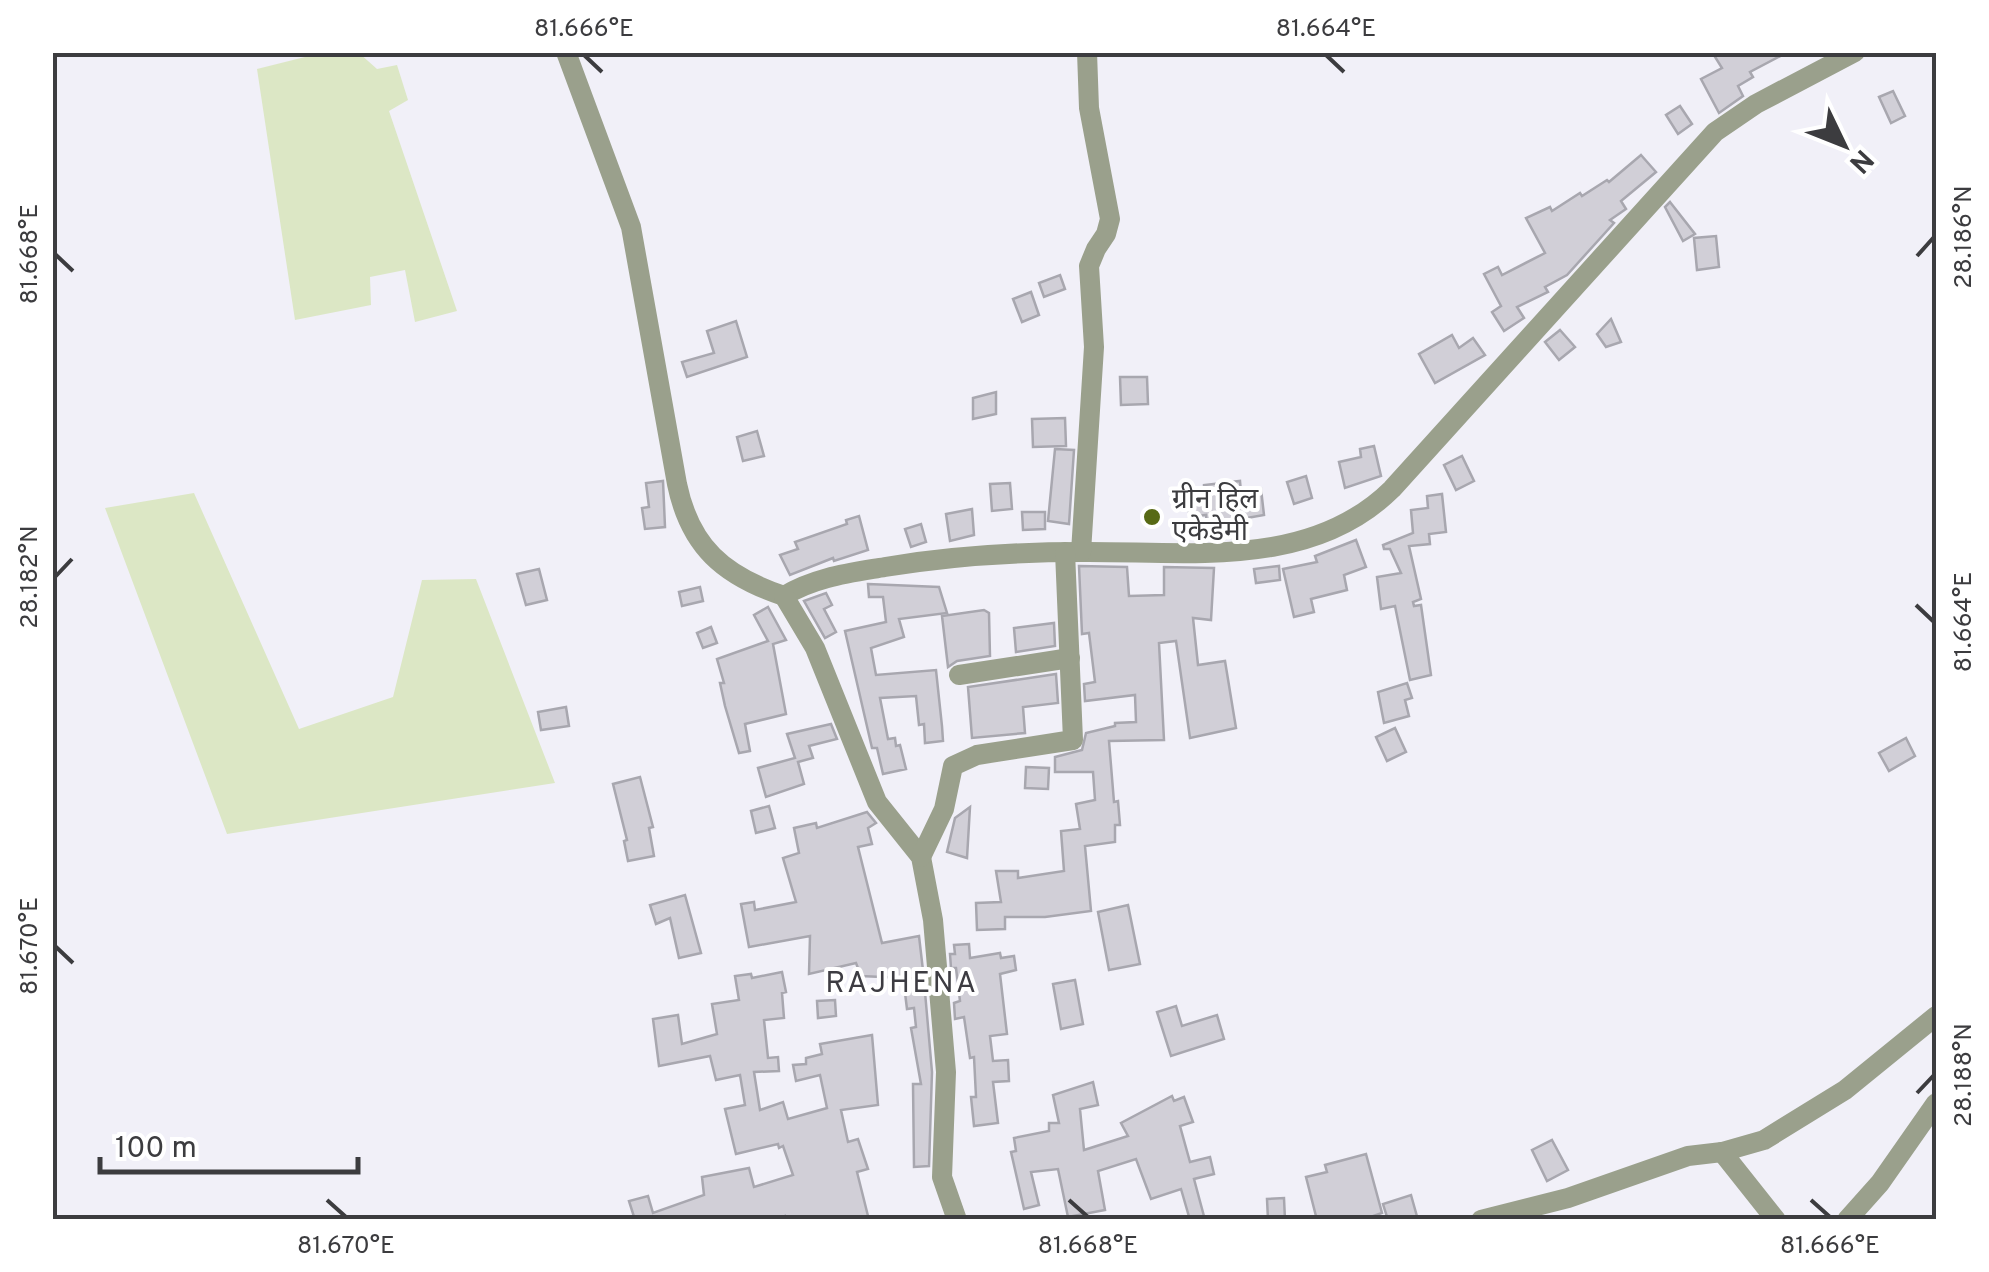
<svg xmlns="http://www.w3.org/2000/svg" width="1989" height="1272" font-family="Overpass,'Noto Sans Devanagari',sans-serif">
<rect width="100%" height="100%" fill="#f1f0f8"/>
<g fill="#dce7c5">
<polygon points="309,52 359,53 377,69 397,65 408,100 389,111 457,311 415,322 405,270 370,277 371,305 295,320 257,69 309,56"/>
<polygon points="194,493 299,729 393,697 422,580 476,579 555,783 227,834 105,508"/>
</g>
<g fill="#d1cfd7" stroke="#a8a7af" stroke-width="2.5">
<polygon points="1712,52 1788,52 1750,72 1753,77 1738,86 1743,96 1719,113 1701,79 1722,68"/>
<polygon points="1893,91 1905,116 1891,123 1879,97"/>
<polygon points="1680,106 1692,124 1678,134 1666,115"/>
<polygon points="1641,155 1656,172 1621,201 1626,209 1610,220 1614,223 1567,275 1545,287 1548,292 1517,307 1524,318 1504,331 1492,312 1501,306 1484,274 1498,267 1502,275 1545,253 1526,218 1550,207 1552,211 1580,193 1582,196 1607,180 1609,182"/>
<polygon points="1670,202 1695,234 1683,241 1665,207"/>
<polygon points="1716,236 1719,267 1697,270 1694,238"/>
<polygon points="1060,275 1065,289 1044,297 1039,283"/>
<polygon points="1031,292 1039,315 1022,322 1013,299"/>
<polygon points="1611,319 1621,342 1606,347 1597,334"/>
<polygon points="736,321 747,357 687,377 682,362 714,353 707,331"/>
<polygon points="1560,330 1575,347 1559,360 1545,342"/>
<polygon points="1452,335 1459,348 1473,338 1485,355 1435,383 1419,354"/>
<polygon points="1120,377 1147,377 1148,404 1121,405"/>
<polygon points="996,392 996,414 973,419 973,398"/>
<polygon points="1065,418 1066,446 1033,447 1032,419"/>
<polygon points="757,431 764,456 743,461 737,437"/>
<polygon points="1374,446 1381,476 1345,488 1339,462 1361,457 1360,449"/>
<polygon points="1055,449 1074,450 1069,524 1048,521"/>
<polygon points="1462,456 1474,481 1456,490 1444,465"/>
<polygon points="1306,476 1312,498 1294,504 1287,482"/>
<polygon points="663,481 665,527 645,529 642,508 649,507 646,483"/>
<polygon points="1240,481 1241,492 1261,489 1264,515 1207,525 1206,515 1190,517 1186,497 1204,494 1204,485"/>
<polygon points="1010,483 1012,509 992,511 990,484"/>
<polygon points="1442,494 1446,532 1429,534 1430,544 1409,546 1421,599 1413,602 1414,606 1421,605 1431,675 1410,680 1395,606 1381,609 1377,577 1401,573 1390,549 1384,549 1383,545 1413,533 1411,510 1428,508 1427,496"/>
<polygon points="972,509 974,535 950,541 946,514"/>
<polygon points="1022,512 1045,512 1045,529 1023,530"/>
<polygon points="859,516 868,550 834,561 833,558 790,575 780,555 798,549 795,542 847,524 846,520"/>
<polygon points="921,524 926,542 911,547 905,529"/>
<polygon points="1356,540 1366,567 1344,575 1347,590 1311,599 1314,612 1294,617 1283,569 1317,562 1315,556"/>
<polygon points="1079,566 1127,567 1129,596 1164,595 1164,567 1214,568 1211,620 1193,618 1198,665 1225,661 1236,728 1190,738 1176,641 1159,643 1164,740 1109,741 1114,802 1118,801 1120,825 1115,825 1115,842 1085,846 1091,911 1045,917 1005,917 1005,929 977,930 976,903 1001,902 996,871 1018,871 1018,878 1064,871 1061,831 1080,829 1076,804 1095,800 1093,772 1055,772 1055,757 1082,750 1086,733 1115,726 1115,723 1136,722 1135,695 1085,701 1084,684 1095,682 1089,633 1082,634"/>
<polygon points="1279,566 1280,580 1256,583 1254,569"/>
<polygon points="539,569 547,600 526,605 517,574"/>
<polygon points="868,584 939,587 947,613 899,619 904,637 871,648 876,675 936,670 942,726 943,741 925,743 924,724 919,725 916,696 880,698 888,739 895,738 896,746 900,745 906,769 883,774 877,748 872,748 845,631 886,622 883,597 869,597"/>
<polygon points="700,587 703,601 682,606 679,592"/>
<polygon points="826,593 832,605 824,609 836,632 825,638 804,601"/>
<polygon points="768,607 786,640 773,644 786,714 745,724 750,751 739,753 725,706 720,683 724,683 717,659 768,641 754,615"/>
<polygon points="984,610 989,613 990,656 957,661 948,667 942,616"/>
<polygon points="1054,623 1055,646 1016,652 1014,628"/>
<polygon points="711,627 717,643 703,648 697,633"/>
<polygon points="1056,674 1058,703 1023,707 1025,733 972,738 968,687"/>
<polygon points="1407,683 1412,698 1405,700 1409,716 1384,723 1378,692"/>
<polygon points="566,707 569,726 541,730 538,712"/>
<polygon points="831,724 837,739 809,746 813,758 798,762 804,784 766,797 758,768 795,758 787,734"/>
<polygon points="1395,728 1406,752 1387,761 1376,737"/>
<polygon points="1906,738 1915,756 1889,771 1879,753"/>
<polygon points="1026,767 1049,768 1048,789 1025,788"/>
<polygon points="640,777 653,827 649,828 654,856 628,861 624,841 627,840 613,784"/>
<polygon points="769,806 775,828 756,833 751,811"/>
<polygon points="970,807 967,858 947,852 955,818"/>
<polygon points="867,812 876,823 868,828 872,844 858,847 882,943 919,936 924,979 861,976 856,963 809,974 810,936 749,947 741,904 754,902 755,910 796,902 783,858 799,853 794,828 816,823 817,828"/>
<polygon points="685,895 701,953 679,958 670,918 656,924 650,905"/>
<polygon points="1128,905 1140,964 1109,970 1098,912"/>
<polygon points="969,944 970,958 1000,953 1001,958 1014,956 1016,970 1000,974 1007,1034 990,1036 993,1061 1008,1060 1009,1081 993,1082 998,1123 974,1126 971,1097 976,1097 974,1057 970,1058 964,1017 955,1019 954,1003 960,1001 956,968 951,968 950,954 955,954 954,945"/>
<polygon points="782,972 786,992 782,993 784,1018 764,1020 768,1058 778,1057 779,1071 754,1072 760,1110 783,1102 788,1119 827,1108 820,1075 796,1081 793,1065 806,1064 806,1058 822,1054 820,1044 872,1035 878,1105 841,1110 848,1142 858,1139 868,1169 857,1172 869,1220 786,1220 785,1216 775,1220 635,1220 629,1201 648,1196 653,1213 704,1195 702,1177 749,1168 754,1187 793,1175 783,1146 779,1148 778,1144 736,1154 725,1109 745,1105 740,1075 716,1080 710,1056 659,1066 653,1019 678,1015 682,1044 717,1034 712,1004 739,1000 735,976 751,974 752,978"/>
<polygon points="1075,980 1083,1024 1061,1029 1053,984"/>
<polygon points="925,992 932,1072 929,1166 914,1167 913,1084 921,1084 911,1028 916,1027 914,1008 907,1009 905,993"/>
<polygon points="835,1000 836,1016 818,1018 817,1001"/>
<polygon points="1176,1006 1182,1026 1217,1015 1224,1039 1171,1056 1157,1012"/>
<polygon points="1093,1082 1098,1105 1080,1109 1084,1150 1128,1136 1121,1123 1172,1096 1174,1101 1184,1097 1193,1122 1180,1126 1190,1162 1210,1157 1214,1174 1194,1179 1205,1220 1190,1220 1181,1189 1151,1199 1136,1159 1098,1171 1105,1210 1068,1217 1058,1169 1031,1172 1039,1205 1024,1209 1011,1152 1016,1151 1014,1138 1049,1131 1049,1123 1059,1123 1053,1095"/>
<polygon points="1552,1140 1568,1170 1547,1181 1532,1150"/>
<polygon points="1366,1154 1382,1213 1362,1220 1317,1220 1306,1177 1327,1172 1325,1165"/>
<polygon points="1411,1195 1418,1220 1388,1220 1383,1204"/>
<polygon points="1284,1198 1285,1220 1268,1220 1267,1199"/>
</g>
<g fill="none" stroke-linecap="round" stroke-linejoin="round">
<g stroke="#9aa08c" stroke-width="20">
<path d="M566,52L631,227L677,484C690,547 724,576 784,596C815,577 850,573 885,567C950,556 1017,552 1082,552C1188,551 1310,570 1392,489L1715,132L1756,104L1855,52"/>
<polyline points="1081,552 1094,347 1089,266 1096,249 1106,234 1110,219 1089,108 1087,52"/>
<polyline points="784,596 815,648 877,802 921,857 933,920 946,1072 942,1177 957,1220"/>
<polyline points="959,675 1070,658"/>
<polyline points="921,857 944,809 953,766 977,755 1073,740 1065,552"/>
<polyline points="1722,1152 1776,1220"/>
<polyline points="1481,1220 1568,1198 1688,1156 1722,1152 1764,1140 1845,1090 1936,1016"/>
<polyline points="1847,1220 1880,1183 1936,1103"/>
</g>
</g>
<path fill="none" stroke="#3c3c3f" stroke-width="4" d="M584,55L602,72M1326,55L1344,72M55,254L73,271M1917,256L1934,237M55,577L72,559M1916,605L1934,622M55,946L73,963M1917,1093L1934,1075M327,1200L346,1217M1069,1200L1088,1217M1811,1200L1830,1217"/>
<circle fill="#576915" stroke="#fff" stroke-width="4" cx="1152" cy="517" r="10"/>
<g text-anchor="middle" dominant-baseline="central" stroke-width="8" stroke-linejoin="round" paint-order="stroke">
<g font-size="28" fill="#3c3c3f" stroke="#fff" text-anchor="start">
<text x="1172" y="501">ग्रीन हिल<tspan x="1172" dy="32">एकेडेमी</tspan></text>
</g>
<g font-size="30" letter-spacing="2.5" fill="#3d3c42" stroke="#fff">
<text x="902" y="984">RAJHENA</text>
</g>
</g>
<rect width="1989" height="1272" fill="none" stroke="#ffffff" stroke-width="110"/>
<g transform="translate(1844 145) rotate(133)" stroke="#ffffff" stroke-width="8" paint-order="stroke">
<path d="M0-8L18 38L0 25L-18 38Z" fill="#3c3c3f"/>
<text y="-15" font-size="28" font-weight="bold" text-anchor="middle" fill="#3c3c3f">N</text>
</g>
<path d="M100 1157v15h258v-15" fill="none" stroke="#3c3c3f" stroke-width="5"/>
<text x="115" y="1157" font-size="30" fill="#3c3c3f" stroke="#ffffff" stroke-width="8" paint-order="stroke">100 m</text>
<rect x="55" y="55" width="1879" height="1162" fill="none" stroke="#3c3c3f" stroke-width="4"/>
<g font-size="25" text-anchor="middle" fill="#3c3c3f">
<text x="584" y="36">81.666°E</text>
<text x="1326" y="36">81.664°E</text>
<text transform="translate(1962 237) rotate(-90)" y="9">28.186°N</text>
<text transform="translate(28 254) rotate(-90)" y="9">81.668°E</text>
<text transform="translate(28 577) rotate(-90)" y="9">28.182°N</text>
<text transform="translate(1962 622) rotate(-90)" y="9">81.664°E</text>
<text transform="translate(28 946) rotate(-90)" y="9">81.670°E</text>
<text transform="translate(1962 1075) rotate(-90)" y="9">28.188°N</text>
<text x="346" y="1253">81.670°E</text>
<text x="1088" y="1253">81.668°E</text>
<text x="1830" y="1253">81.666°E</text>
</g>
</svg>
